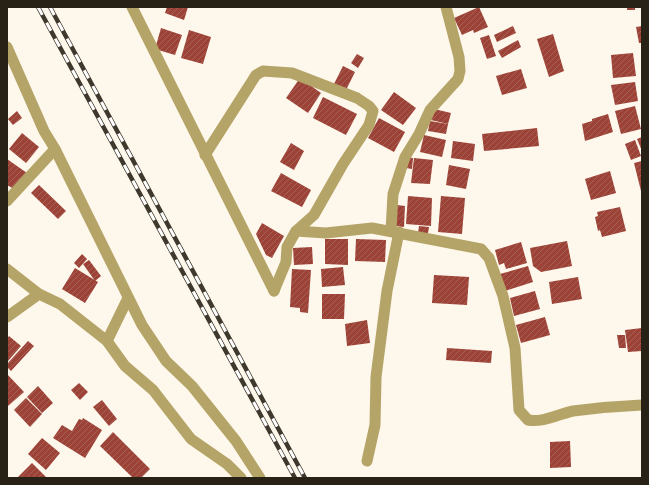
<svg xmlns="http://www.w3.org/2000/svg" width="649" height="485" font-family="Overpass,sans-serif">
<defs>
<pattern id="building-hatch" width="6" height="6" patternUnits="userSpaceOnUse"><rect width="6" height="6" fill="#9d4237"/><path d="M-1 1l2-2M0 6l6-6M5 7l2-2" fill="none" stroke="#a56058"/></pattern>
</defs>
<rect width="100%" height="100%" fill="#fef7eb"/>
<g fill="url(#building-hatch)">
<polygon points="167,7 188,7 184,20 165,13"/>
<polygon points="479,7 488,27 474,33 473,30 462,35 454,18"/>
<rect x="627" y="7" width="8" height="3"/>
<polygon points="513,26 516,33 497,42 494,35"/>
<polygon points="642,26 642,43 639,43 636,27"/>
<polygon points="161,28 182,35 175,55 155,49"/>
<polygon points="189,30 211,37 203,64 181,58"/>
<polygon points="553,34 564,71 549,77 537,39"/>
<polygon points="489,35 496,56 487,59 480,38"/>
<polygon points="518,40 521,47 502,58 498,51"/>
<polygon points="633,53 636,76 613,78 611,55"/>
<polygon points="357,54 364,58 358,68 351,63"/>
<polygon points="343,66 355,72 345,92 333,86"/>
<polygon points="521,69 527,88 502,95 496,76"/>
<polygon points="300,78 321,93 308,113 286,98"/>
<polygon points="635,82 638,101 615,105 611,85"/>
<polygon points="394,92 416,108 403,125 381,110"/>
<polygon points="323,97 357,114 346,135 313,118"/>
<polygon points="635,106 641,129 621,134 615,111"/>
<polygon points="434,109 451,113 448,124 431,120"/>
<polygon points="17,111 22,118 13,125 8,119"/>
<polygon points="608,114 613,132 585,141 582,124 592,121 592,119"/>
<polygon points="379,118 405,132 394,152 368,138"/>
<polygon points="430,121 448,124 446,134 428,131"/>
<polygon points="537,128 539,146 484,151 482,134"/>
<polygon points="22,133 39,147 26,163 9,149"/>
<polygon points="424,135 446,140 442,157 420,152"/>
<polygon points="642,137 642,151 637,139"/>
<polygon points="635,140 641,156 631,160 625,144"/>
<polygon points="453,141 475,144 473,161 451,158"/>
<polygon points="291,143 304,151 294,170 280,162"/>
<polygon points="407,157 413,158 412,169 406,168"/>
<polygon points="414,158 433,160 430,184 411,183"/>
<polygon points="7,159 27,173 14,189 7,185"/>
<polygon points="642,161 642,191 641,191 634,163"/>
<polygon points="449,165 470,169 466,189 446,185"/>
<polygon points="610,171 616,193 591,200 585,179"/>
<polygon points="281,173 311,190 302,207 271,191"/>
<polygon points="39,185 66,211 58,219 31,193"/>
<polygon points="408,196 432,198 431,226 406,224"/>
<polygon points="441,196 465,198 462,234 438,232"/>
<polygon points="397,205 405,206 404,227 395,226"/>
<polygon points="620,207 626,231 602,237 600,230 598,231 595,217 598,216 597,212"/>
<polygon points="262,223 284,236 272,258 266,255 256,234"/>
<polygon points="419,226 429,227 428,233 418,233"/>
<polygon points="325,239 348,239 348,265 325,264"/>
<polygon points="356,239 386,240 385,262 355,261"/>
<polygon points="567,241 572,266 541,272 533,266 530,248"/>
<polygon points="521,242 527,263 506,269 504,263 499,265 495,250"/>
<polygon points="312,247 313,264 294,265 293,248"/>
<polygon points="82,254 87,259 79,268 74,263"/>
<polygon points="89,260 101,276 95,281 83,264"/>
<polygon points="528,266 533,282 505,291 500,274"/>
<polygon points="343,267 345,285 322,287 321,269"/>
<polygon points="75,268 98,282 85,303 62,289"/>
<polygon points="292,269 311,270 308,313 300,312 300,308 290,307"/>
<polygon points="434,275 469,277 467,305 432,303"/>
<polygon points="578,277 582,299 552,304 549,282"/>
<polygon points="535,291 540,309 514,316 510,298"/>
<polygon points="322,294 345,294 344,319 322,319"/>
<polygon points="545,317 550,335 521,343 516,325"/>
<polygon points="367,320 370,343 347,346 345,324"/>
<polygon points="642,328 642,351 628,352 625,330"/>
<polygon points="617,335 625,335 626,348 619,348"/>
<polygon points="9,336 21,346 8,361 7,339"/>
<polygon points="28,341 34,346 11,371 7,367 7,364"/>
<polygon points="447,348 492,351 491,363 446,360"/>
<polygon points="7,374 24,392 8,406 7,405"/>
<polygon points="79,383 88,392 80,400 71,390"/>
<polygon points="38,386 53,403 42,413 27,397"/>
<polygon points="26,398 42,414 30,427 14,410"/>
<polygon points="102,400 117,419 109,426 93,407"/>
<polygon points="83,418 102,430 85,458 53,438 62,425 72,431 79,419 82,420"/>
<polygon points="113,432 150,469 141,478 133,478 100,446"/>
<polygon points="42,438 60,453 46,470 28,454"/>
<polygon points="570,441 571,467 550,468 550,442"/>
<polygon points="32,463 47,478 17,478"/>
</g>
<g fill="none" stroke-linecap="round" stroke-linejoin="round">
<g stroke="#b5a467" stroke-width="11">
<polyline points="132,7 274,291"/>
<polyline points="7,47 44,131 55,149 142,325 166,361 192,386 236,441 260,478"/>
<polyline points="205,155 256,75 263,71 292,73 357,98 369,106 373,111 369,125 343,164 314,215 296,231"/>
<polyline points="7,201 55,149"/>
<polyline points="391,231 393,194 405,157 419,134 430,110 458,79 460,71 459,57 446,7"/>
<polyline points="7,269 39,294"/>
<path d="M274,291L286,262L287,247L296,231L326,233L372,228L481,249L489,258L503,296L515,348L519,410L528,420C542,423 559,414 573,411C596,408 619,406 642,405"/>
<polyline points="7,317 39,294 60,304 107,341 125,366 153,390 191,439 227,464 241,478"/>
<polyline points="107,341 128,298"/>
<polyline points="367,461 375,425 376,377 387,291 399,232"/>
</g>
<g stroke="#3f382d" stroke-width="4.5">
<g id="rail">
<polyline points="38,7 295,478"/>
<polyline points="50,7 305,478"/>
</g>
</g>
<use href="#rail" stroke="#fff" stroke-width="3" stroke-dasharray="9" stroke-linecap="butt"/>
</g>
<rect width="649" height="485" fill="none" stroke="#282116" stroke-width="16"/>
</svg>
